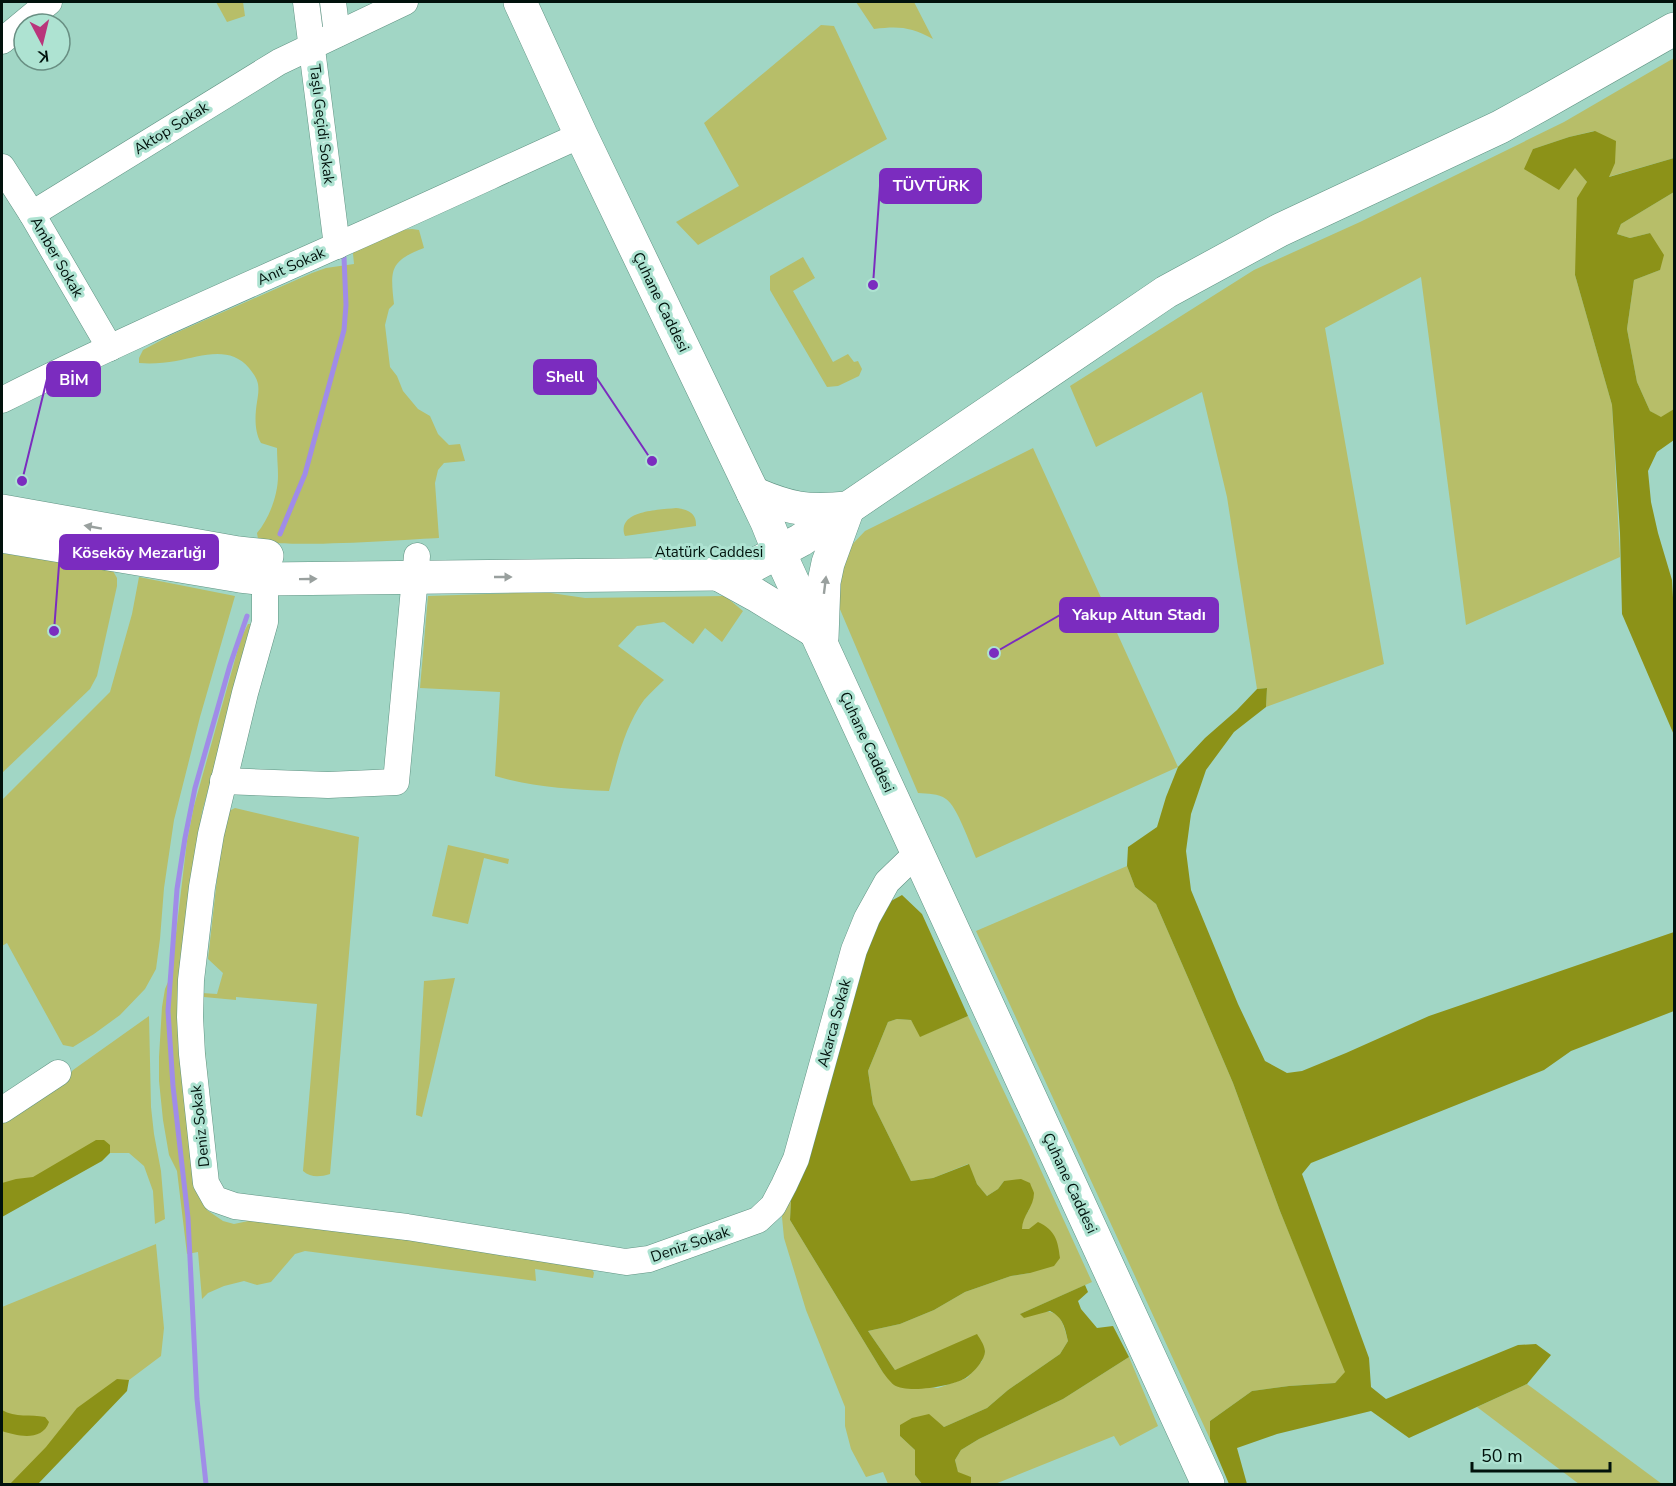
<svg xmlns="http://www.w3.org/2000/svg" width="1676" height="1486" font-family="'Nunito Sans',sans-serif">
<rect width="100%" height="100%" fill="#a1d6c5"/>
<g fill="#b7be69">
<polygon points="216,2 243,2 245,16 227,22"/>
<path d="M856,2H914L933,39C910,27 900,26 874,29Z"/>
<polygon points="821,25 834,26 887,139 698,245 676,222 739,186 704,123"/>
<polygon points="1674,58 1674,158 1608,177 1594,131 1569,137 1533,149 1575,167 1587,182 1575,275 1612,405 1620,557 1466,625 1421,277 1325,328 1384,664 1266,707 1267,688 1257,689 1227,497 1202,392 1096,447 1070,386 1254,270 1360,222 1564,122"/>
<polygon points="1674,192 1674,409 1661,418 1650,411 1637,382 1627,329 1634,280 1660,270 1650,233 1630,238 1617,234 1621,224"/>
<path d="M412,229L419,230L424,248C390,261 390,269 394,304L389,309L385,325L390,367L397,376L403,391L418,409L430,416L438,434L449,445L460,444L465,461L444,463L438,470L435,483L439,538C410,539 274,550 258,539L257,533C269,519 278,495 278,476C278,467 277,458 277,448L261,443C254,431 255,415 257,402C258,396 259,390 258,384C257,378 253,373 249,368C230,345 201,356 176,361C164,363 152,364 139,363V358L143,350L171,335L312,273L326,268L354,264L352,243L400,230Z"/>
<polygon points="803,257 815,278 793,291 833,362 848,354 854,362 858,361 862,369 859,376 838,386 827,387 770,290 770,276"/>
<path d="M1033,448L1178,767L976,858C970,844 957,806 946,799C938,793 928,794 918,793L839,607L835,580L845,552L865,531Z"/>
<path d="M676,508C687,509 697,513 696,526L625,536C616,510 659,510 676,508Z"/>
<polygon points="2,553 113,571 117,578 117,586 97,676 90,689 2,773"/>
<polygon points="139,577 235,596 200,717 174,820 164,888 160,939 156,969 145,989 120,1015 94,1034 73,1047 63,1045 7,943 2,946 2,800 110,692 132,614"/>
<path d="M544,592L585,598L725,596L743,611L722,642L705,628L693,644L664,622L637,626L618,646L664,680C657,687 650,693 644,700C624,728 618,759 609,791C570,789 533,787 495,776L500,692L420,688L428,596Z"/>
<polygon points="248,624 252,624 251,635 202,812 198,840 200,1195 207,1210 223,1221 234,1224 253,1220 381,1236 591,1267 594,1273 593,1278 535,1269 536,1281 305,1251 295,1254 271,1282 257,1285 244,1281 224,1286 208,1293 202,1299 198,1252 187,1254 177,1171 169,1155 163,1120 159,1081 159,1057 162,1007 165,989 171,975 187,841 194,806 241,638"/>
<path d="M235,808L359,837L330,1174C320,1177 311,1178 303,1171L317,1004L236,997V1000L204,997L201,1012L219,1188H216L199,996L202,993L217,994L223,973L208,959L223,825L227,812Z"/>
<polygon points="448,845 509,859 508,864 484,858 468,924 432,916"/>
<polygon points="1127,866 1135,887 1156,904 1189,980 1233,1083 1280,1211 1346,1372 1335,1383 1289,1386 1252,1391 1210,1421 1210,1439 976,931"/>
<polygon points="455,978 422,1117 416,1115 424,981"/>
<polygon points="149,1016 151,1107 154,1134 161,1171 165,1219 155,1224 153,1191 144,1166 129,1153 110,1153 103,1151 2,1208 2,1124 62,1085 73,1070"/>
<path d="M968,1016L1028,1142L1092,1282L1020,1314C1052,1312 1059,1303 1068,1341L1060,1354L1008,1390L987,1408L944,1427L936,1422L900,1436L915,1450V1475L922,1484H888L883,1472L866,1477L851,1449L845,1426V1407L806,1310L784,1238L782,1217L783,1210L791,1200L790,1220L882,1371L895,1385L938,1388L967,1378L982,1361L985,1351L981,1341L895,1370L868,1331L900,1324L934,1310L965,1292L1011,1276L1030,1273L1029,1229H1022V1221L1029,1210L1004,1181L998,1189L987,1196L977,1184L968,1164L933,1178L911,1181L873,1104L868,1071L888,1022L897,1019L911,1020L921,1036Z"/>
<polygon points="156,1244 164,1328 161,1356 129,1380 28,1484 2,1484 2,1307"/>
<polygon points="1129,1357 1158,1426 1120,1446 1114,1436 995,1484 971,1484 970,1477 958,1473 955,1460 961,1450 979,1439 1063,1399"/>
<polygon points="1527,1384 1662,1484 1579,1484 1477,1407"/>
</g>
<g fill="#8c9218">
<polygon points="1595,131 1616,141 1615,163 1609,177 1674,158 1674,192 1621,224 1617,234 1630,238 1650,233 1664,255 1660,270 1634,280 1627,329 1637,382 1650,411 1661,417 1674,409 1674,440 1657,452 1648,471 1651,502 1658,533 1672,580 1674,615 1674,735 1622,614 1620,533 1612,405 1575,275 1577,198 1587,182 1575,168 1559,190 1524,169 1533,149 1569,137"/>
<polygon points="1267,688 1266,707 1234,732 1206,770 1191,814 1186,851 1191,890 1238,1004 1265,1061 1287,1073 1302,1071 1346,1053 1429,1016 1674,932 1674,1011 1571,1051 1544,1070 1311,1163 1302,1174 1369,1358 1371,1387 1386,1399 1518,1345 1536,1344 1551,1355 1527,1384 1409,1438 1371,1411 1277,1434 1237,1448 1247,1484 1229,1484 1210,1439 1210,1421 1252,1391 1289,1386 1335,1383 1345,1372 1280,1211 1233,1083 1189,980 1156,904 1135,887 1127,866 1128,847 1157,827 1166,797 1178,767 1205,738 1237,710 1257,689"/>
<path d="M902,895L922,914L968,1016L920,1037L911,1020L897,1019L888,1022L868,1071L873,1104L911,1181L933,1178L969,1164L977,1184L987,1196L998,1189L1004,1181L1021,1179L1030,1183C1031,1186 1033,1190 1034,1193C1034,1207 1022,1216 1022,1229H1029L1038,1222C1055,1230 1058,1240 1060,1258L1054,1266L1030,1273L1011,1276L965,1292L934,1310L900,1324L868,1331L895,1370L977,1334C980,1339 984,1344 985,1351C985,1360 974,1372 967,1377C955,1386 908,1394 894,1385C890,1382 885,1375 882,1371L790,1220L791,1200L799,1179L850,990L877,919L891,901Z"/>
<polygon points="96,1140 104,1140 110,1145 110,1153 102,1161 2,1217 2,1183 16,1179 33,1177"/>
<path d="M1085,1285L1088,1292L1078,1301L1081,1309L1097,1328L1113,1326L1129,1357L1063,1399L979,1439L961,1450L955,1460L958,1472L971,1477V1484H922L915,1475V1450L900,1436V1425L912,1418L929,1414L944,1427L987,1408L1008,1390L1060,1354L1068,1341C1065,1328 1063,1317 1050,1311L1024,1318L1020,1314Z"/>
<polygon points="117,1379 129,1380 127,1391 38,1484 10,1484 46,1447 77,1408"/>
<path d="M2,1410C15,1418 31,1414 45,1417L49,1422C42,1442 17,1436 2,1431Z"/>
</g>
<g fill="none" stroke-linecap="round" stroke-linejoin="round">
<g stroke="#a08ce8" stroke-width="5">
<polyline points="280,534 305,474 344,330 346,305 344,257"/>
<polyline points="206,1484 197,1399 188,1218 173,1086 168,1011 177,889 185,838 195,788 230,665 247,616"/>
</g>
<g stroke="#609383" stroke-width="27">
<g id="minor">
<polyline points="306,2 337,246"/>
<polyline points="333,2 337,34"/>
<polyline points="2,41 49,2"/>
<polyline points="2,167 32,214 110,348"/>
<polyline points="32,214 279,62 405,2"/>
<path d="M2,400C111,345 224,296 336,246C418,210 499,172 581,135"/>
<polyline points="265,560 265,622 245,693 211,834 202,887 191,980 190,1017 192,1054 206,1183 215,1199 235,1206 407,1227 626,1262 649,1259 758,1220 773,1206 784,1185 796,1159 854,950 867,918 887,882 918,852"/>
<polyline points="223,781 328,785 396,782 417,556"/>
<polyline points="2,1110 58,1073"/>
</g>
</g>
<g stroke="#609383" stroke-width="34">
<g id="major">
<polyline points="520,2 581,135 767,522 779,552 1208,1484"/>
<path d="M753,493C790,509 807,512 848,508L828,563L824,582L822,638"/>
<polyline points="2,511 238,553 267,556"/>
<polyline points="2,536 240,576 266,579 718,574 743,571 801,540 1166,292 1280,230 1500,127 1540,105 1674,29"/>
<polyline points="718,574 756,595 818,633"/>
</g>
</g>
<use href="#minor" stroke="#fff" stroke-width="26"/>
<use href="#major" stroke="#fff" stroke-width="33"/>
</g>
<defs><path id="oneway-solid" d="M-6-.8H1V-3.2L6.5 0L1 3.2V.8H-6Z" transform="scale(1.5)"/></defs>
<g fill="#99a09e">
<use href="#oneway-solid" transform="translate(93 527) rotate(-170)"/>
<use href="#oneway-solid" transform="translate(503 577)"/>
<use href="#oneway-solid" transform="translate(308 579) rotate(-1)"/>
<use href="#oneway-solid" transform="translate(825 585) rotate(-83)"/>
</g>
<g text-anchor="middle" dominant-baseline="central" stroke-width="6" stroke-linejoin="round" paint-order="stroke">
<g font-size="15" fill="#01120c" stroke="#aee3d2">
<text transform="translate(322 124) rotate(83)">Taşlı Geçidi Sokak</text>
<text transform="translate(171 128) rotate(-32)">Aktop Sokak</text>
<text transform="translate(57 257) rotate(60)">Amber Sokak</text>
<text transform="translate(291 266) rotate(-24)">Anıt Sokak</text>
<text transform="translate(661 302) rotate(64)">Çuhane Caddesi</text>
<text x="709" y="552">Atatürk Caddesi</text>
<text transform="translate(867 742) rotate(65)">Çuhane Caddesi</text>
<text transform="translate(834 1023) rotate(-75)">Akarca Sokak</text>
<text transform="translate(200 1126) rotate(-96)">Deniz Sokak</text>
<text transform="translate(1070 1183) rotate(65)">Çuhane Caddesi</text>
<text transform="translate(690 1244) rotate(-19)">Deniz Sokak</text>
</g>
</g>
<path fill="none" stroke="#7b2cbf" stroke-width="2" d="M873 285L880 186M652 461L596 377M22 481L47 379M54 631L60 552M994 653L1060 615"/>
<g fill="#7b2cbf" stroke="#aee3d2" stroke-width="2">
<circle cx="873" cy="285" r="6"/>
<circle cx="652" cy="461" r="6"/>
<circle cx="22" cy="481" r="6"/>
<circle cx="54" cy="631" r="6"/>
<circle cx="994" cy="653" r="6"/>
</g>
<g fill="#7b2cbf" stroke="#7b2cbf" stroke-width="2">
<rect x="880" y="169" width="101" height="34" rx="6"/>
<rect x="534" y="360" width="62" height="34" rx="6"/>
<rect x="47" y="362" width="53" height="34" rx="6"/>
<rect x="60" y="535" width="158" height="34" rx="6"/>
<rect x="1060" y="598" width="158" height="34" rx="6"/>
</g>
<g font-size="16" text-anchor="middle" font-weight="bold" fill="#fff">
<text x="931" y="191">TÜVTÜRK</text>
<text x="565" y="382">Shell</text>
<text x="74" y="385">BİM</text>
<text x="139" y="558">Köseköy Mezarlığı</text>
<text x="1139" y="620">Yakup Altun Stadı</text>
</g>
<rect width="1676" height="1486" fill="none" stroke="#01120c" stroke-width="6"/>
<g transform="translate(42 42) rotate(173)"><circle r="28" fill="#aee3d2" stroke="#698f83" stroke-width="1.5"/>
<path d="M0-4.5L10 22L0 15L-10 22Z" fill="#b9357b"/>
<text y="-9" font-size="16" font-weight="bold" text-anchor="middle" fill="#01120c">K</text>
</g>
<path d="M1472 1462v9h138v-9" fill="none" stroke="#01120c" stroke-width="3"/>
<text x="1481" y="1462" font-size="18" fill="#01120c" stroke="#aee3d2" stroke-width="4.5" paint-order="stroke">50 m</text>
</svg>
